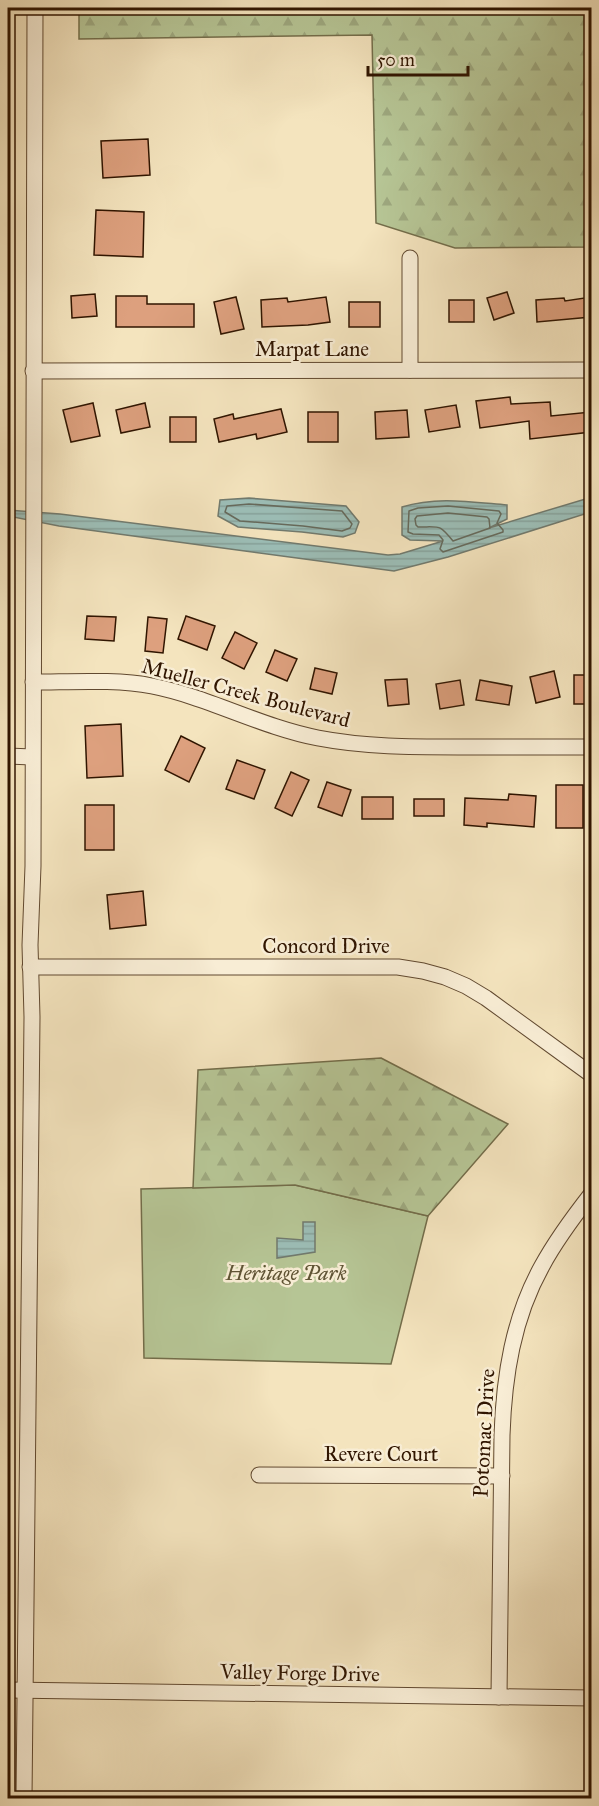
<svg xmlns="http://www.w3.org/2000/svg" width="599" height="1806" font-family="'IM FELL Great Primer',serif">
<defs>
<pattern id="forest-firs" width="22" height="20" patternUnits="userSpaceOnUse" patternTransform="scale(1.5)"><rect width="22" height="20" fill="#b6c595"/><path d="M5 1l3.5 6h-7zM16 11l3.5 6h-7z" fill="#9da87f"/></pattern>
<pattern id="water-rules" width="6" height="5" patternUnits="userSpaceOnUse" patternTransform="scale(1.5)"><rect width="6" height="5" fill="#9cbeb7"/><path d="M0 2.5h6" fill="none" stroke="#87a29c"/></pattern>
</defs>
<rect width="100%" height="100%" fill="#f4e4be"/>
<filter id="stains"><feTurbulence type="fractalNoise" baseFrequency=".00333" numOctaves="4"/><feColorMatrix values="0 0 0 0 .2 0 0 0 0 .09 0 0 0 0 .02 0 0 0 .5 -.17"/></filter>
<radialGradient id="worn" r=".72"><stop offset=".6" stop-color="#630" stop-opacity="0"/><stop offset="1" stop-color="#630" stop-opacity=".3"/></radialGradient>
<polygon fill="#b6c595" stroke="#736d4a" stroke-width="1.5" points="295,1185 428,1216 391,1364 144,1358 141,1189"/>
<g fill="url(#forest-firs)" stroke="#736d4a" stroke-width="1.5">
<polygon points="79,8 591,8 591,247 455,248 376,223 372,35 79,39"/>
<polygon points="381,1058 508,1124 428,1216 295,1185 193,1188 198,1070"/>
</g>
<g fill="url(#water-rules)" stroke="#717a6e" stroke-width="1.5">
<path d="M592,497L591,512L448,557L394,571L59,526L8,516V510L60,514L388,555L400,554L443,541L410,540L402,535V507C436,496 472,502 507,505V519L489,528Z"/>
<polygon points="249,498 346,506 359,522 355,533 343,537 302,532 238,527 218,516 220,500"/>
<polygon points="303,1222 315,1222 315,1252 277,1258 277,1238 303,1240"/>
</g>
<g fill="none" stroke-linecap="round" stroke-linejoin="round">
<g stroke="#666a5c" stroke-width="1.5">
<polygon points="249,504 342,511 352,524 350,528 342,531 303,526 240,521 225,512 227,506"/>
<polygon points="448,506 499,511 501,514 497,523 503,530 503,532 443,552 440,549 443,540 439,535 413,534 408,532 409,511 418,508"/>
<path d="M448,513L487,517L489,519L490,528L453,541C439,524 441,527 418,527L416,525L415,519L417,516Z"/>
</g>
</g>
<g fill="#dda07e" stroke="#301500" stroke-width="1.5">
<polygon points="148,139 150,175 103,178 101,141"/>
<polygon points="96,210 144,212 143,257 94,255"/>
<polygon points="507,292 514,313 494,320 487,298"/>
<polygon points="95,294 97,316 72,318 71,296"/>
<polygon points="116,296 147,296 147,304 194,304 194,327 116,327"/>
<polygon points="236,297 244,329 221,334 214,302"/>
<polygon points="326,297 330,322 308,325 262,327 261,300 287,298 288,302"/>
<polygon points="591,297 591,317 537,322 536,300 564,298 565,301"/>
<rect x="449" y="300" width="25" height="22"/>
<rect x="349" y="302" width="31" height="25"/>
<polygon points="510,397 511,404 550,402 551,416 591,412 591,432 530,439 529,421 480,428 476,401"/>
<polygon points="93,403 100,436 71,442 63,410"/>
<polygon points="145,403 150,427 121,433 116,410"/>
<polygon points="456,405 460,427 429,432 425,410"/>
<polygon points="281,409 287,432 257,439 256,434 219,442 214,419 233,414 234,419"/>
<polygon points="407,410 409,437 376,439 375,412"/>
<rect x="308" y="412" width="30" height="30"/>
<rect x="170" y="417" width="26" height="25"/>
<polygon points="87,616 116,617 114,641 85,639"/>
<polygon points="186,616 215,626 207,650 178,639"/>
<polygon points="148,617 167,619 163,653 145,651"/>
<polygon points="235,632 257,643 244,669 222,658"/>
<polygon points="275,650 297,659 287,681 266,672"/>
<polygon points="315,668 337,673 332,694 310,689"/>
<polygon points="554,671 560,697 536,703 530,677"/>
<rect x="574" y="675" width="17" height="29"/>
<polygon points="407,679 409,704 388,706 385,680"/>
<polygon points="460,680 464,705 440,709 436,684"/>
<polygon points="480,680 512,686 509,705 476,700"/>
<polygon points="121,724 123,776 87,778 85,726"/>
<polygon points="181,736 205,748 189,782 165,770"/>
<polygon points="237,760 265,770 254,799 226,789"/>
<polygon points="291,772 309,780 292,816 275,808"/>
<polygon points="327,782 351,790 342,816 318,807"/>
<rect x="556" y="785" width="27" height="43"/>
<polygon points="509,794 536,796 534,827 487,823 487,827 464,825 465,798 508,800"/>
<rect x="362" y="797" width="31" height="22"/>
<rect x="414" y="799" width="30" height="17"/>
<rect x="85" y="805" width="29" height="45"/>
<polygon points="143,891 146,925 110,929 107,895"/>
</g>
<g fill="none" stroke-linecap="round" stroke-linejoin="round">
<g stroke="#614930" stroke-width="17">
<g id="minor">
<polyline points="410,258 410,370"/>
<polyline points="33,371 592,370"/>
<path d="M33,682C70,682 117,679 152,686C208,697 261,727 318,738C365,747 411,747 459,747C503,747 547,747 592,747"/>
<polyline points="8,756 32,757"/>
<polyline points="30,967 398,967 423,971 445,977 466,986 486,998 592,1075"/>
<polyline points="259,1475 502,1476"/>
<polyline points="8,1690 592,1698"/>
<path d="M499,1697L502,1435C504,1376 513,1318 542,1266C556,1240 574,1216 592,1193"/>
<polyline points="24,1798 32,1017 30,945 33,866 35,8"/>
</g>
</g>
<use href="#minor" stroke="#f8edd5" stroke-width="15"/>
</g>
<g text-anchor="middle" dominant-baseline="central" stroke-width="5" stroke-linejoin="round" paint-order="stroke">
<g font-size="21" fill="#301500" stroke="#f8edd5">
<text x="312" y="349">Marpat Lane</text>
<text transform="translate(246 693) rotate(15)">Mueller Creek Boulevard</text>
<text x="326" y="946">Concord Drive</text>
<text transform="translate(484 1433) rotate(-87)">Potomac Drive</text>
<text x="381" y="1454">Revere Court</text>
<text transform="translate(300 1673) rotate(1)">Valley Forge Drive</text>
</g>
<g font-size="21" font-style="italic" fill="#5f5334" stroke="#f8edd5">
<text x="286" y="1273">Heritage Park</text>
</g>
</g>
<rect width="599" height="1806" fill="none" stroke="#f4e4be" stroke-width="30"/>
<rect x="9" y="9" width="581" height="1788" fill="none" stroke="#301500" stroke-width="3"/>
<rect x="15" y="15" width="569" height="1776" fill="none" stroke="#301500" stroke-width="1.5"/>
<path d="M368 66v9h100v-9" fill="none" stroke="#301500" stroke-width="3"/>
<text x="377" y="66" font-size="18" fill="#301500" stroke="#f8edd5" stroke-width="4.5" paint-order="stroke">50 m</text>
<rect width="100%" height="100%" filter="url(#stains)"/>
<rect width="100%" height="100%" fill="url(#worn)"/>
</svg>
